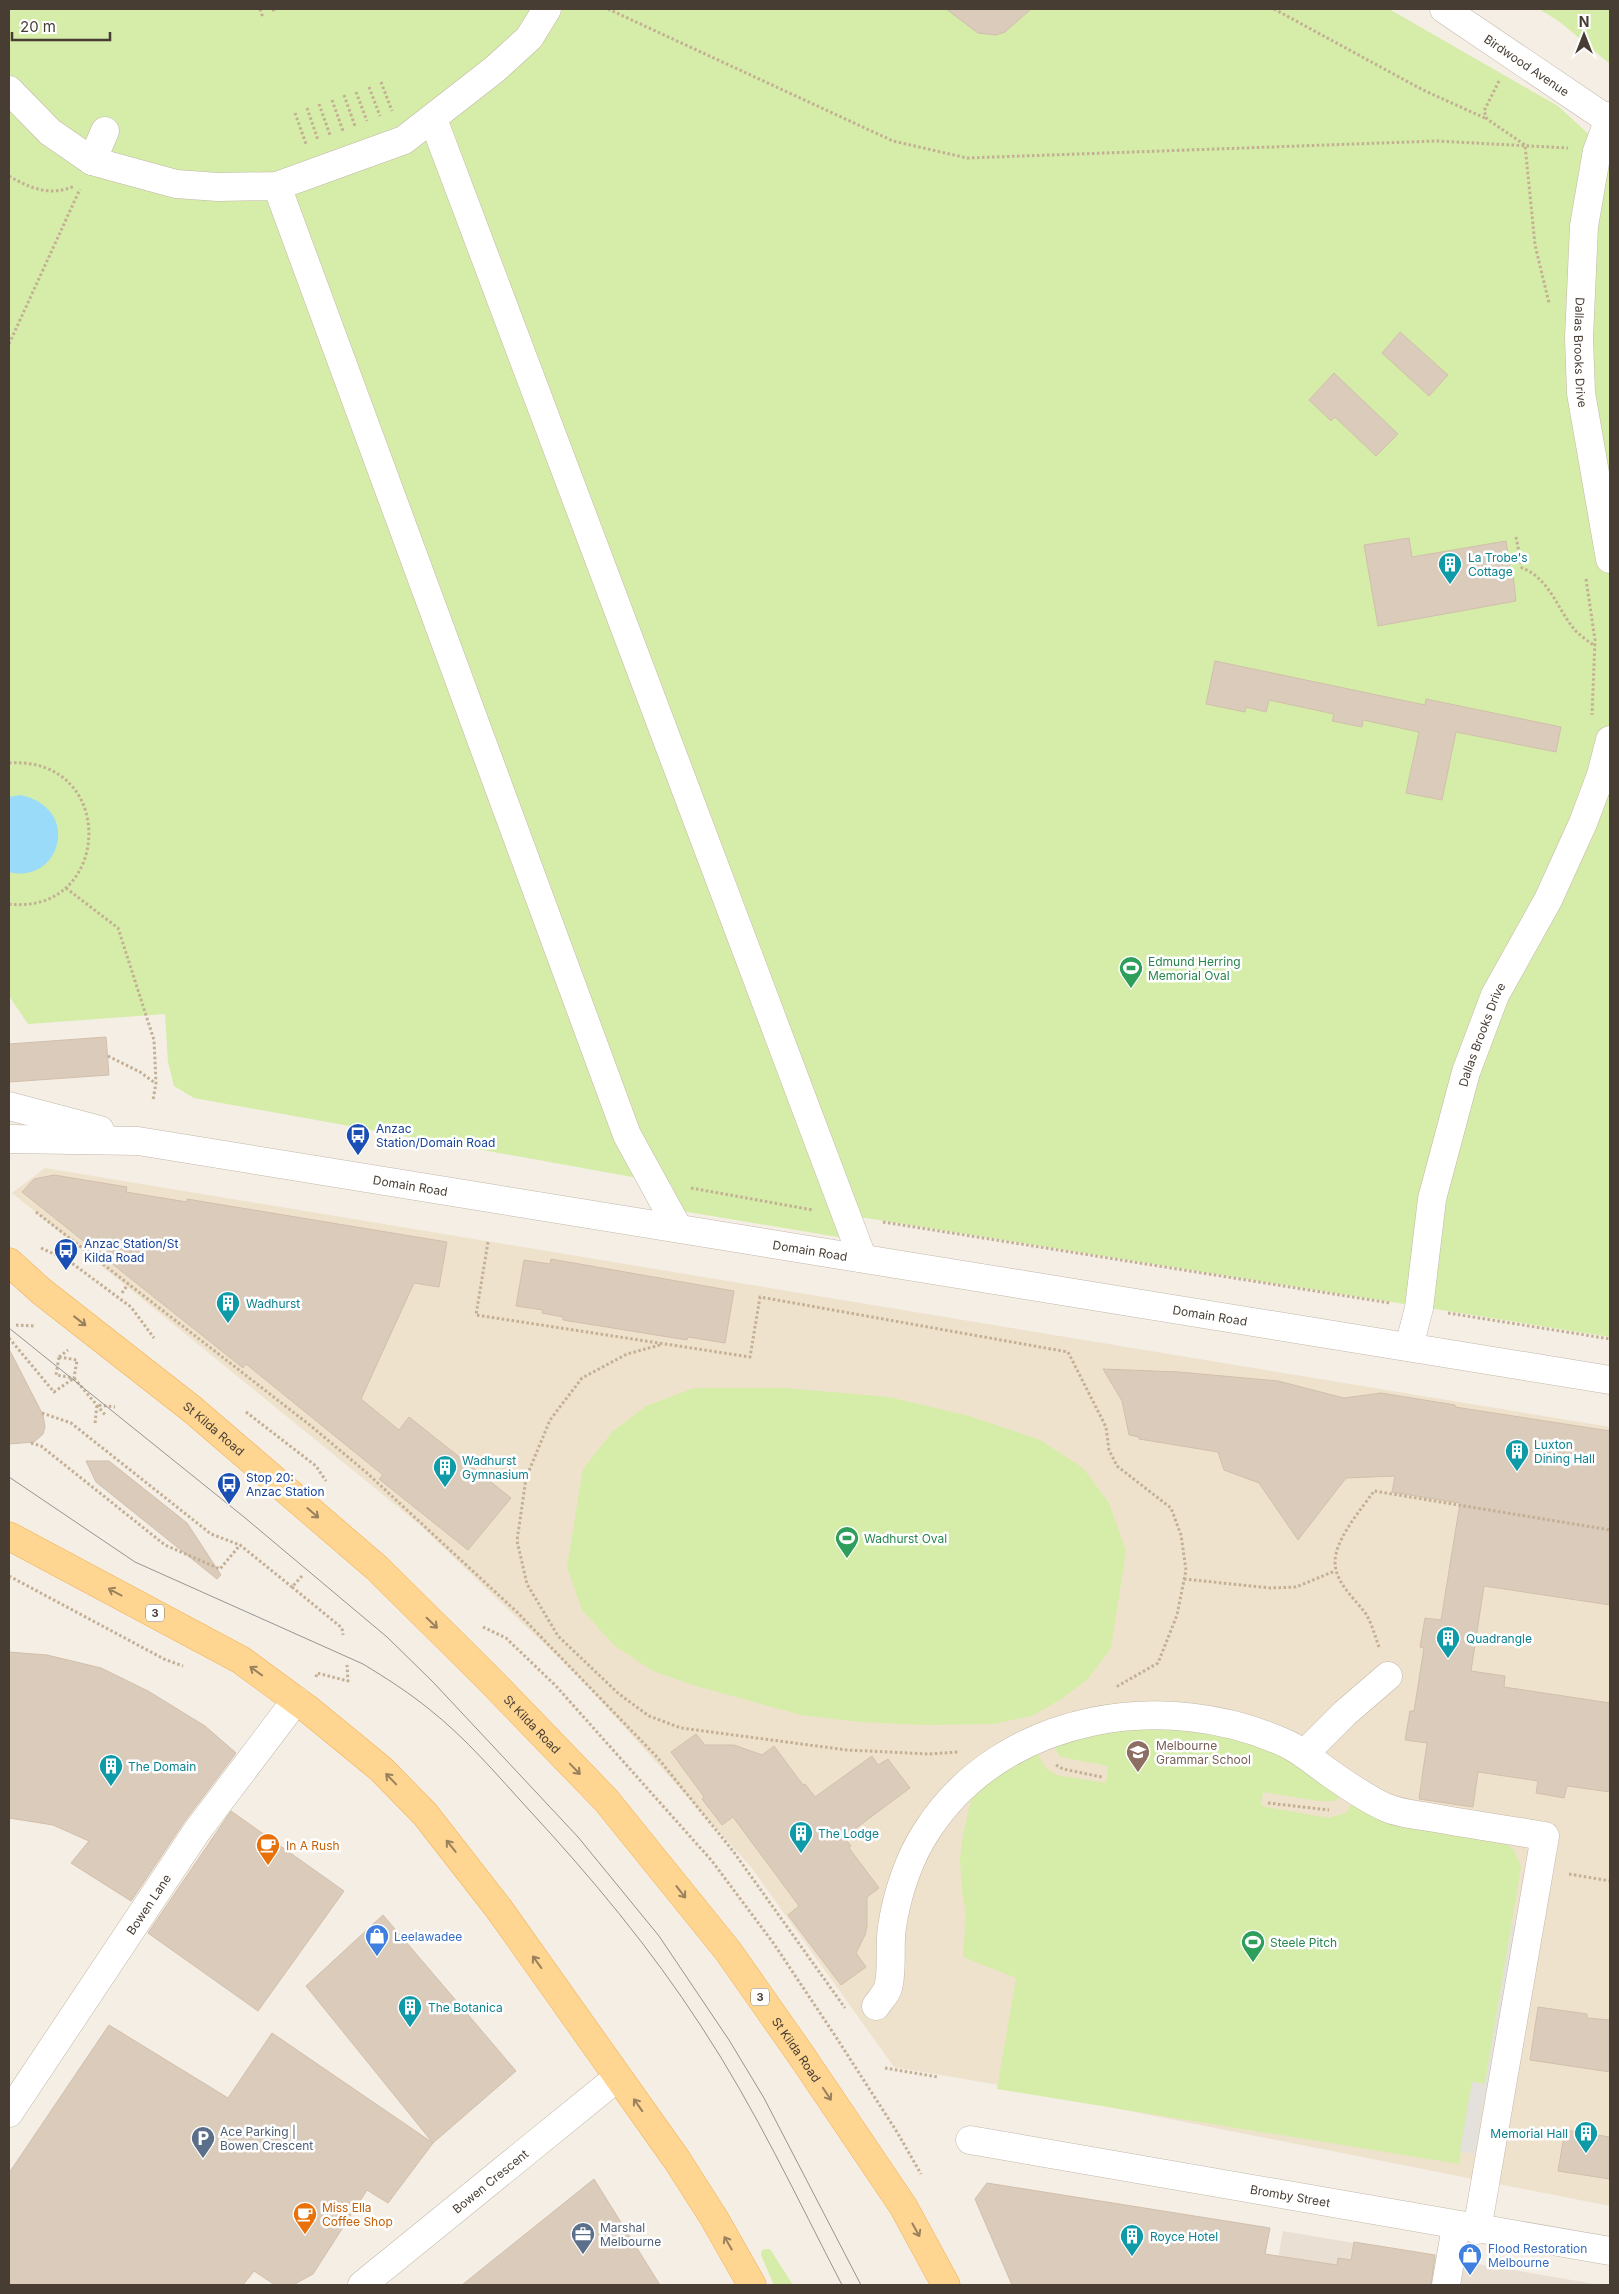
<svg xmlns="http://www.w3.org/2000/svg" width="1619" height="2294" font-family="Inter,sans-serif">
<rect width="100%" height="100%" fill="#f4eee4"/>
<polygon fill="#e9dfd2" points="1283,2231 1601,2285 1273,2285"/>
<polygon fill="#efe2cc" points="45,1168 1610,1427 1610,2206 993,2084 894,2067 751,1867 581,1679 419,1524 12,1193"/>
<g fill="#d5eda8">
<polygon points="9,9 1389,9 1558,106 1610,154 1610,1337 835,1213 844,1238 682,1211 671,1184 194,1098 174,1086 168,1062 165,1014 28,1024 9,996"/>
<polygon points="1539,9 1610,9 1610,64 1560,22"/>
<polygon points="694,1388 785,1388 889,1397 969,1416 1040,1440 1083,1468 1109,1503 1126,1551 1111,1648 1088,1679 1063,1698 1032,1716 993,1724 925,1725 860,1722 801,1715 696,1686 653,1671 615,1646 582,1610 567,1567 583,1469 613,1431 646,1406"/>
<path d="M1135,1728C1190,1728 1244,1735 1293,1762C1310,1771 1325,1784 1341,1795L1335,1801H1318L1263,1792L1261,1806L1328,1818L1346,1813L1352,1804L1506,1844L1514,1850L1521,1867L1485,2084L1472,2082L1459,2164L997,2089L1016,1978L963,1957L966,1912L962,1892L960,1859L963,1834L972,1796L988,1782L1037,1751C1042,1763 1045,1770 1057,1775L1106,1783L1108,1766L1060,1757L1053,1745L1073,1739Z"/>
<polygon points="765,2249 770,2249 793,2285 774,2285 761,2255 762,2250"/>
</g>
<polygon fill="#e4e1dd" points="1512,1924 1525,1926 1496,2099 1484,2097 1475,2154 1460,2151 1472,2082 1485,2084"/>
<path fill="#99dbf8" d="M20,795C83,808 60,885 9,872V797Z"/>
<g fill="#dacbbb" stroke="#d2bfab">
<polygon points="946,9 1031,9 1005,32 996,35 978,33"/>
<polygon points="1400,332 1448,375 1429,396 1382,353"/>
<polygon points="1334,373 1398,434 1376,456 1335,417 1331,421 1309,400"/>
<polygon points="1409,538 1412,557 1506,541 1511,575 1513,574 1516,601 1378,626 1364,545"/>
<polygon points="1215,661 1425,705 1426,699 1561,727 1556,752 1456,732 1442,800 1406,793 1419,732 1363,720 1362,727 1332,721 1334,714 1269,700 1266,712 1246,707 1245,712 1206,704"/>
<polygon points="106,1037 109,1075 9,1082 9,1044"/>
<polygon points="54,1175 127,1187 126,1192 187,1202 187,1199 447,1242 439,1287 414,1283 361,1399 399,1430 409,1417 511,1498 468,1550 379,1479 383,1475 246,1364 243,1368 22,1192 34,1179"/>
<polygon points="551,1259 734,1291 725,1343 688,1337 687,1340 563,1320 563,1317 542,1313 543,1310 516,1306 524,1260 550,1264"/>
<polygon points="9,1349 43,1415 45,1427 43,1434 34,1442 9,1444"/>
<polygon points="1103,1369 1179,1372 1278,1381 1344,1398 1381,1393 1455,1405 1455,1407 1610,1431 1610,1605 1484,1586 1471,1671 1505,1676 1504,1687 1610,1703 1610,1792 1567,1786 1564,1798 1536,1793 1538,1781 1478,1772 1473,1807 1419,1799 1427,1743 1405,1740 1410,1711 1414,1711 1424,1648 1420,1647 1425,1618 1441,1620 1460,1503 1392,1492 1395,1476 1346,1478 1298,1540 1259,1483 1224,1470 1218,1452 1139,1439 1139,1437 1129,1435 1122,1401"/>
<polygon points="86,1461 109,1461 187,1523 221,1575 217,1579 96,1482"/>
<polygon points="9,1652 47,1655 101,1668 148,1691 205,1726 236,1753 184,1822 131,1901 71,1863 89,1841 53,1825 9,1818"/>
<polygon points="696,1734 705,1745 734,1745 762,1755 774,1746 803,1785 805,1784 815,1797 872,1756 878,1765 888,1759 910,1788 844,1837 851,1846 849,1848 879,1888 867,1897 867,1926 865,1935 856,1953 866,1967 841,1985 788,1915 799,1906 733,1817 722,1825 702,1799 704,1797 671,1752"/>
<polygon points="231,1811 344,1891 258,2011 148,1933"/>
<polygon points="383,1915 516,2071 433,2143 306,1986"/>
<polygon points="1538,2007 1587,2014 1587,2018 1610,2020 1610,2072 1530,2060"/>
<polygon points="109,2025 228,2098 272,2033 433,2143 388,2203 367,2190 313,2274 293,2285 275,2285 254,2271 243,2285 9,2285 9,2173"/>
<polygon points="1565,2130 1610,2137 1610,2179 1558,2171"/>
<polygon points="594,2179 660,2285 462,2285"/>
<polygon points="987,2183 1270,2228 1265,2254 1337,2265 1338,2258 1351,2260 1354,2242 1435,2255 1431,2285 1012,2285 975,2199"/>
</g>
<g fill="none" stroke-linecap="round" stroke-linejoin="round">
<g stroke="#c3b7a9" stroke-width="29">
<g id="minor">
<path id="s1" d="M1444,9L1610,121"/>
<polyline points="9,90 50,132 92,161 176,184 218,187 277,186 404,140 495,69 529,38 547,9"/>
<path id="s2" d="M1610,116L1597,151L1584,226L1579,338L1581,393L1610,559"/>
<polyline points="433,119 862,1257"/>
<polyline points="92,161 105,131"/>
<polyline points="277,186 627,1135 678,1228"/>
<polyline points="9,1106 100,1130"/>
<path id="s3" d="M9,1139L138,1141L1610,1380"/>
<path id="s4" d="M1409,1347L1419,1308L1432,1199L1466,1072L1495,995L1548,900L1583,823L1601,775L1610,740"/>
<polyline points="1304,1754 1345,1713 1388,1676"/>
<path d="M876,2006C880,2000 886,1994 888,1988C893,1972 889,1944 892,1927C897,1894 909,1857 928,1829C1004,1713 1167,1688 1287,1744C1304,1752 1316,1764 1331,1774C1348,1786 1367,1799 1387,1808C1399,1813 1416,1815 1429,1817C1468,1824 1507,1830 1545,1836L1477,2230"/>
<path id="s5" d="M9,2113L197,1831L296,1700"/>
<path id="s6" d="M970,2140L1610,2251"/>
<path id="s7" d="M362,2285L618,2077"/>
<polyline points="1446,2285 1456,2226"/>
</g>
</g>
<g stroke="#f0b256" stroke-width="29">
<g id="major">
<path id="s8" d="M9,1262L41,1291L193,1410L377,1568L488,1678L606,1800L728,1951L801,2055L903,2206L946,2285"/>
<polyline points="9,1536 241,1660 309,1710 381,1769 425,1814 499,1909 677,2160 714,2218 752,2285"/>
</g>
</g>
<g stroke="#c4af95" stroke-width="3" stroke-dasharray="2.5 2.5" stroke-linecap="butt">
<polyline points="260,9 263,18"/>
<polyline points="273,9 275,13"/>
<polyline points="608,9 893,141 967,158 1437,141 1568,148"/>
<polyline points="1274,9 1423,90 1487,119"/>
<polyline points="1499,81 1484,111 1487,119 1525,145 1535,245 1549,303"/>
<polyline points="381,82 392,111"/>
<polyline points="369,87 380,116"/>
<polyline points="356,92 367,121"/>
<polyline points="344,95 355,126"/>
<polyline points="332,100 343,131"/>
<polyline points="319,104 330,135"/>
<polyline points="307,108 318,140"/>
<polyline points="295,113 306,144"/>
<path d="M9,176C29,188 51,197 74,186"/>
<polyline points="9,344 80,189"/>
<path d="M1516,537L1522,568C1549,578 1557,608 1574,629C1579,635 1588,641 1595,646"/>
<polyline points="1586,579 1595,640 1592,715"/>
<path d="M9,763C119,756 112,916 9,904"/>
<polyline points="66,888 118,928 154,1040 156,1083 153,1100"/>
<polyline points="108,1056 140,1072 155,1083"/>
<polyline points="691,1188 813,1210"/>
<polyline points="36,1212 311,1426 367,1473 517,1612 657,1757 733,1851 845,2008"/>
<polyline points="883,1222 1390,1303"/>
<polyline points="488,1242 476,1315 750,1357 760,1297 1068,1352 1106,1427 1109,1450 1117,1466 1171,1508 1181,1535 1186,1570 1177,1615 1158,1663 1116,1687"/>
<polyline points="41,1248 69,1261 131,1307 154,1338"/>
<polyline points="122,1293 128,1284"/>
<polyline points="1448,1313 1610,1339"/>
<polyline points="16,1325 34,1326"/>
<polyline points="9,1338 54,1392 74,1378 106,1416"/>
<polyline points="660,1345 627,1354 582,1378 550,1420 526,1478 517,1541 527,1584 558,1636 619,1694 649,1716 681,1728 847,1750 929,1754 958,1752"/>
<polyline points="59,1357 68,1350"/>
<polygon points="59,1357 77,1360 74,1378 56,1375"/>
<polyline points="246,1412 316,1466 326,1481"/>
<polyline points="42,1413 71,1423 211,1534 240,1545 292,1587"/>
<polyline points="95,1423 97,1405 115,1407"/>
<polyline points="31,1443 41,1446 165,1545 220,1569 240,1545"/>
<polyline points="9,1576 164,1659 183,1666"/>
<polyline points="302,1576 292,1587 342,1628 343,1635"/>
<polyline points="1184,1579 1270,1588 1296,1587 1335,1571"/>
<polyline points="483,1627 506,1638 556,1686 712,1861 774,1944 834,2034 897,2132 921,2174"/>
<path d="M1379,1647C1375,1636 1372,1624 1366,1614C1353,1596 1330,1579 1336,1554C1340,1534 1362,1508 1374,1491L1610,1530"/>
<polyline points="316,1677 317,1673 348,1681 347,1665"/>
<polyline points="1056,1765 1063,1769 1102,1777"/>
<polyline points="1268,1803 1329,1810"/>
<polyline points="1569,1874 1610,1881"/>
<polyline points="885,2068 938,2077"/>
</g>
<use href="#minor" stroke="#fff" stroke-width="28"/>
<use href="#major" stroke="#ffd592" stroke-width="28"/>
<g stroke="#959595" stroke-width="1">
<polyline points="9,1328 244,1517 387,1637 433,1682 578,1837 659,1936 729,2040 764,2098 861,2285"/>
<path d="M9,1477L135,1562L363,1664C386,1678 408,1692 429,1709C466,1738 498,1776 530,1811C592,1878 651,1949 701,2026C755,2108 797,2198 842,2285"/>
</g>
</g>
<defs><path id="oneway-shaft" d="M-6 0H5M1.5-3L5.5 0L1.5 3" fill="none" stroke-width="1.6" stroke-linecap="round" stroke-linejoin="round" transform="scale(1.25)"/></defs>
<g stroke="#9a815e">
<use href="#oneway-shaft" transform="translate(80 1321) rotate(38)"/>
<use href="#oneway-shaft" transform="translate(313 1513) rotate(41)"/>
<use href="#oneway-shaft" transform="translate(115 1592) rotate(-152)"/>
<use href="#oneway-shaft" transform="translate(432 1623) rotate(44)"/>
<use href="#oneway-shaft" transform="translate(256 1671) rotate(-144)"/>
<use href="#oneway-shaft" transform="translate(575 1769) rotate(46)"/>
<use href="#oneway-shaft" transform="translate(391 1779) rotate(-134)"/>
<use href="#oneway-shaft" transform="translate(451 1846) rotate(-129)"/>
<use href="#oneway-shaft" transform="translate(681 1892) rotate(52)"/>
<use href="#oneway-shaft" transform="translate(537 1962) rotate(-126)"/>
<use href="#oneway-shaft" transform="translate(827 2094) rotate(56)"/>
<use href="#oneway-shaft" transform="translate(638 2105) rotate(-125)"/>
<use href="#oneway-shaft" transform="translate(916 2230) rotate(61)"/>
<use href="#oneway-shaft" transform="translate(728 2243) rotate(-120)"/>
</g>
<defs>
<g id="building-pin" transform="scale(1.25)"><path d="M0 17L-7.5 6A9.5 9.5 0 1 1 7.5 6Z" fill="#0f9aa8" stroke="#fff"/><path d="M-4-6H4V6H1V3H-1V6H-4ZM-2.5-4.3h1.7v1.8h-1.7ZM.8-4.3h1.7v1.8H.8ZM-2.5-1h1.7V.8h-1.7ZM.8-1h1.7V.8H.8Z" fill="#fff"/></g>
<g id="stadium-pin" transform="scale(1.25)"><path d="M0 17L-7.5 6A9.5 9.5 0 1 1 7.5 6Z" fill="#2e9e5b" stroke="#fff"/><path d="M0-5a6.5 5 0 1 0 0 10a6.5 5 0 1 0 0-10ZM-3.5-1.8h7v3.6h-7Z" fill="#fff"/></g>
<g id="bus-pin" transform="scale(1.25)"><path d="M0 17L-7.5 6A9.5 9.5 0 1 1 7.5 6Z" fill="#1a4fb4" stroke="#fff"/><path d="M-5-6H5V4H4V6H2V4H-2V6H-4V4H-5ZM-3.5-4V0h7V-4ZM-3.5 1.2v1.5H-2V1.2ZM2 1.2v1.5H3.5V1.2Z" fill="#fff"/></g>
<g id="school-pin" transform="scale(1.25)"><path d="M0 17L-7.5 6A9.5 9.5 0 1 1 7.5 6Z" fill="#8d6e63" stroke="#fff"/><path d="M0-5L7-2L0 1L-7-2ZM-4 1L0 2.5L4 1V4Q0 6-4 4Z" fill="#fff"/></g>
<g id="cafe-pin" transform="scale(1.25)"><path d="M0 17L-7.5 6A9.5 9.5 0 1 1 7.5 6Z" fill="#e8710a" stroke="#fff"/><path d="M-5.5-4.5H6V0H3Q3 3.5 0 3.5H-2.5Q-5.5 3.5-5.5 0ZM3-3.2v2h1.7v-2ZM-6 4.5H4V6H-6Z" fill="#fff"/></g>
<g id="shop-pin" transform="scale(1.25)"><path d="M0 17L-7.5 6A9.5 9.5 0 1 1 7.5 6Z" fill="#3f7fe0" stroke="#fff"/><path d="M-5-2.5h2.3a2.7 3.5 0 0 1 5.4 0H5L5.5 6h-11ZM-1.5-2.5h3a1.5 2.3 0 0 0-3 0Z" fill="#fff"/></g>
<g id="parking-pin" transform="scale(1.25)"><path d="M0 17L-7.5 6A9.5 9.5 0 1 1 7.5 6Z" fill="#5c6f8a" stroke="#fff"/><path d="M-3.5-5.5H1a3.5 3.5 0 0 1 0 7H-1V5.5H-3.5ZM-1-3.4V-.6H.8a1.4 1.4 0 0 0 0-2.8Z" fill="#fff"/></g>
<g id="office-pin" transform="scale(1.25)"><path d="M0 17L-7.5 6A9.5 9.5 0 1 1 7.5 6Z" fill="#5c6f8a" stroke="#fff"/><path d="M-6-3h4V-5.5h4V-3h4V5H-6ZM-1-4.5V-3h2v-1.5ZM-6 0V1H6V0Z" fill="#fff"/></g>
</defs>
<g fill-rule="evenodd">
<use href="#building-pin" x="1450" y="564"/>
<use href="#stadium-pin" x="1131" y="968"/>
<use href="#bus-pin" x="358" y="1135"/>
<use href="#bus-pin" x="66" y="1250"/>
<use href="#building-pin" x="228" y="1303"/>
<use href="#building-pin" x="1517" y="1451"/>
<use href="#building-pin" x="445" y="1467"/>
<use href="#bus-pin" x="229" y="1484"/>
<use href="#stadium-pin" x="847" y="1538"/>
<use href="#building-pin" x="1448" y="1638"/>
<use href="#school-pin" x="1138" y="1752"/>
<use href="#building-pin" x="111" y="1766"/>
<use href="#building-pin" x="801" y="1833"/>
<use href="#cafe-pin" x="268" y="1845"/>
<use href="#shop-pin" x="377" y="1936"/>
<use href="#stadium-pin" x="1253" y="1942"/>
<use href="#building-pin" x="410" y="2007"/>
<use href="#building-pin" x="1586" y="2133"/>
<use href="#parking-pin" x="203" y="2138"/>
<use href="#cafe-pin" x="305" y="2214"/>
<use href="#office-pin" x="583" y="2234"/>
<use href="#building-pin" x="1132" y="2236"/>
<use href="#shop-pin" x="1470" y="2255"/>
</g>
<g text-anchor="middle" dominant-baseline="central" stroke-width="5" stroke-linejoin="round" paint-order="stroke">
<g fill="#fff" stroke="#7e7770" stroke-width="1">
<rect x="146" y="1604.5" width="18" height="17" rx="4"/>
<rect x="751" y="1988.5" width="18" height="17" rx="4"/>
</g>
<g font-size="11" font-weight="bold" fill="#473d33">
<text x="155" y="1613">3</text>
<text x="760" y="1997">3</text>
</g>
<g font-size="12" fill="#473d33" stroke="#fff">
<text stroke="none"><textPath href="#s1" startOffset="100">Birdwood Avenue</textPath></text>
<text stroke="none"><textPath href="#s2" startOffset="240">Dallas Brooks Drive</textPath></text>
<text stroke="none"><textPath href="#s4" startOffset="322">Dallas Brooks Drive</textPath></text>
<text stroke="none"><textPath href="#s3" startOffset="405">Domain Road</textPath></text>
<text stroke="none"><textPath href="#s3" startOffset="810">Domain Road</textPath></text>
<text stroke="none"><textPath href="#s3" startOffset="1215">Domain Road</textPath></text>
<text stroke="none"><textPath href="#s8" startOffset="264">St Kilda Road</textPath></text>
<text stroke="none"><textPath href="#s8" startOffset="699">St Kilda Road</textPath></text>
<text stroke="none"><textPath href="#s5" startOffset="251">Bowen Lane</textPath></text>
<text stroke="none"><textPath href="#s8" startOffset="1119">St Kilda Road</textPath></text>
<text stroke="none"><textPath href="#s7" startOffset="165">Bowen Crescent</textPath></text>
<text stroke="none"><textPath href="#s6" startOffset="325">Bromby Street</textPath></text>
</g>
<g font-size="12" fill="#0d838f" stroke="#fff" text-anchor="start">
<text x="1468" y="557">La Trobe's<tspan x="1468" dy="14">Cottage</tspan></text>
<text x="246" y="1303">Wadhurst</text>
<text x="1534" y="1444">Luxton<tspan x="1534" dy="14">Dining Hall</tspan></text>
<text x="462" y="1460">Wadhurst<tspan x="462" dy="14">Gymnasium</tspan></text>
<text x="1466" y="1638">Quadrangle</text>
<text x="128" y="1766">The Domain</text>
<text x="818" y="1833">The Lodge</text>
<text x="428" y="2007">The Botanica</text>
<text x="1568" y="2133" text-anchor="end">Memorial Hall</text>
<text x="1150" y="2236">Royce Hotel</text>
</g>
<g font-size="12" fill="#27864d" stroke="#fff" text-anchor="start">
<text x="1148" y="961">Edmund Herring<tspan x="1148" dy="14">Memorial Oval</tspan></text>
<text x="864" y="1538">Wadhurst Oval</text>
<text x="1270" y="1942">Steele Pitch</text>
</g>
<g font-size="12" fill="#164399" stroke="#fff" text-anchor="start">
<text x="376" y="1128">Anzac<tspan x="376" dy="14">Station/Domain Road</tspan></text>
<text x="84" y="1243">Anzac Station/St<tspan x="84" dy="14">Kilda Road</tspan></text>
<text x="246" y="1477">Stop 20:<tspan x="246" dy="14">Anzac Station</tspan></text>
</g>
<g font-size="12" fill="#785e54" stroke="#fff" text-anchor="start">
<text x="1156" y="1745">Melbourne<tspan x="1156" dy="14">Grammar School</tspan></text>
</g>
<g font-size="12" fill="#c56008" stroke="#fff" text-anchor="start">
<text x="286" y="1845">In A Rush</text>
<text x="322" y="2207">Miss Ella<tspan x="322" dy="14">Coffee Shop</tspan></text>
</g>
<g font-size="12" fill="#366cbe" stroke="#fff" text-anchor="start">
<text x="394" y="1936">Leelawadee</text>
<text x="1488" y="2248">Flood Restoration<tspan x="1488" dy="14">Melbourne</tspan></text>
</g>
<g font-size="12" fill="#4e5e75" stroke="#fff" text-anchor="start">
<text x="220" y="2131">Ace Parking |<tspan x="220" dy="14">Bowen Crescent</tspan></text>
<text x="600" y="2227">Marshal<tspan x="600" dy="14">Melbourne</tspan></text>
</g>
</g>
<rect width="1619" height="2294" fill="none" stroke="#473d33" stroke-width="20"/>
<g transform="translate(1584 35)" stroke="#ffffff" stroke-width="4" paint-order="stroke">
<path d="M0-4L9 19L0 12L-9 19Z" fill="#473d33"/>
<text y="-8" font-size="14" font-weight="bold" text-anchor="middle" fill="#473d33">N</text>
</g>
<path d="M12 32v8h98v-8" fill="none" stroke="#473d33" stroke-width="2.5"/>
<text x="20" y="32" font-size="15" fill="#473d33" stroke="#ffffff" stroke-width="4" paint-order="stroke">20 m</text>
</svg>
